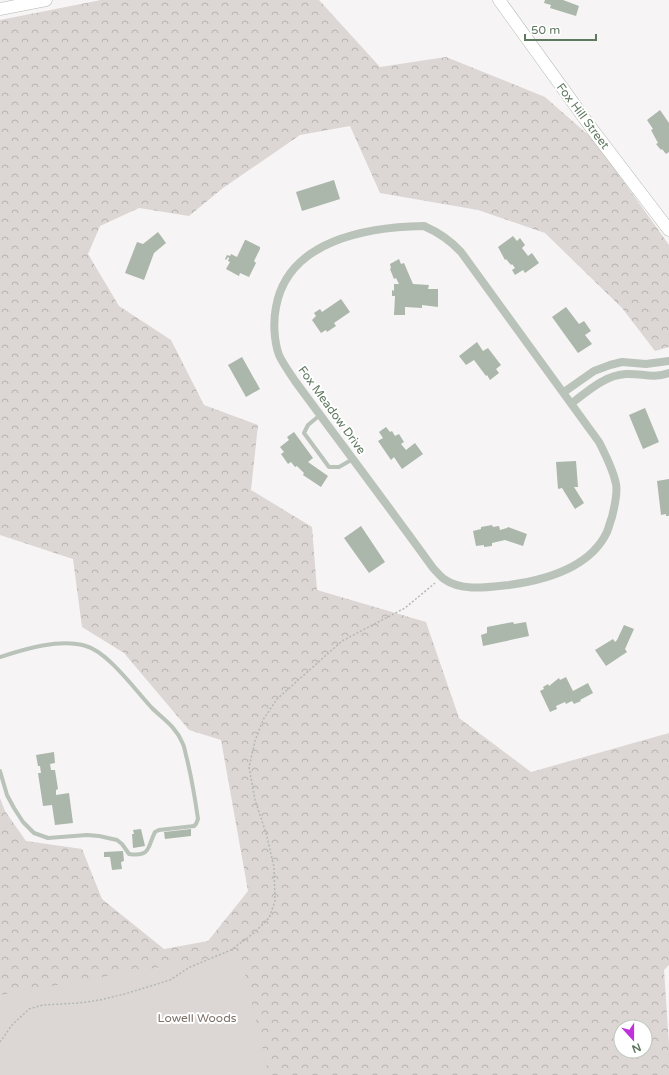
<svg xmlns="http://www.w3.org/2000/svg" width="669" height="1075" font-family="'Varela Round',sans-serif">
<defs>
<pattern id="forest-crowns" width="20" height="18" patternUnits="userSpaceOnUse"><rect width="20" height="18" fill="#dcd6d4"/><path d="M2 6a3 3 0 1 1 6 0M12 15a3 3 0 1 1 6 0" fill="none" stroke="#b6b2af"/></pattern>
</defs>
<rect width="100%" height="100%" fill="#f7f4f5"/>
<path fill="url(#forest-crowns)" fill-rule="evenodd" d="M101,0H319L380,67L446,57L545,97L594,140L669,245V347L655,351L622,308L545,233L478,210L380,193L350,126L300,135L223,188L189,216L139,208L100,226L88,254L119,306L171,340L204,405L258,425L251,490L312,527L317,590L426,622L459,718L531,772L669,733V965L664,970L669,1045V1075H0V798L5,811L26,841L82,849L102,899L164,949L208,941L248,891L221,740L189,730L124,653L82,627L73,559L0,535V20ZM621,1027H645V1051H621Z"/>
<polygon fill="#dcd6d4" points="240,953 269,1075 0,1075 0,995"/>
<g fill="#aab7aa">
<polygon points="545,0 563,0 579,6 576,16 550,8 551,5 544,3"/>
<polygon points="660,110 669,123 669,152 666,154 662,149 661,150 656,144 658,143 651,130 653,129 647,120"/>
<polygon points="334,180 340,199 302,211 296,192"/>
<polygon points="158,232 166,243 154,253 144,280 125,273 137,242 143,244"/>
<polygon points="513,236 517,241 520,238 525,245 522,248 528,256 532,253 539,263 525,273 523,270 515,275 512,270 515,268 512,264 511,265 506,259 505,260 498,247"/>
<polygon points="245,240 246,240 260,247 260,249 254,261 256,263 249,277 240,273 239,276 237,275 226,269 230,262 228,261 229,258 228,257 226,260 225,259 227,255 230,256 231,254 237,257"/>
<polygon points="399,259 401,264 404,263 413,284 429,285 428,289 438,289 438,307 422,305 422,308 405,307 405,315 394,315 395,296 392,296 392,290 394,291 394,284 399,284 396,278 394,279 390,269 391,268 390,264"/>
<polygon points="341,299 350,312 334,323 336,326 327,332 326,330 321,333 312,320 316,316 314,313 320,309 322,312"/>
<polygon points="566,307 579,324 584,321 591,331 585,335 592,344 578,353 552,317"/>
<polygon points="477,342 483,351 488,348 501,365 496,369 499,373 490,380 487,375 486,376 474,360 466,365 459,356"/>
<polygon points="242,357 260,389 246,397 228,365"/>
<polygon points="645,408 659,442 643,449 629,415"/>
<polygon points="386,427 390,432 392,431 395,436 399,434 404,442 401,444 406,450 415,443 423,454 402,469 394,457 391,460 378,441 383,438 379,432"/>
<polygon points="294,432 313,458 308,462 328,476 321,487 303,475 304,473 297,466 295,467 291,462 288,464 281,454 284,452 280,447 289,440 287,437"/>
<polygon points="576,461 578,487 574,487 584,503 575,509 562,488 558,489 556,462"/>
<polygon points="669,479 669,516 666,516 666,514 661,515 657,481"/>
<polygon points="492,525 493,527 499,526 500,530 507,528 508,527 527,534 523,546 505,540 492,543 492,546 484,547 484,545 476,546 473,531 481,529 481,527"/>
<polygon points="361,526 385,562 369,573 344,538"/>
<polygon points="513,622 514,624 526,622 529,636 483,646 481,635 487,633 487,627"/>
<polygon points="624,625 634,629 625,649 627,652 606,666 595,650 613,639 615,642 617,640"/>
<polygon points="566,677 573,691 588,683 593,693 580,700 581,701 574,704 572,701 566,704 565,702 556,706 557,709 550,712 540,691 544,689 543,687 548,684 549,686 559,678 560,680"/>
<polygon points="54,752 55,763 50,764 51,770 55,770 58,789 56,790 56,795 69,793 73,823 55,825 52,805 43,806 38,773 41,773 40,766 38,766 36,755"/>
<polygon points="141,829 145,846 133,848 132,834 134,834 133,830"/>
<polygon points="191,829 191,836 165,839 164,832"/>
<polygon points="123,851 124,861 121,862 122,869 112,870 110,857 104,857 104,852"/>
</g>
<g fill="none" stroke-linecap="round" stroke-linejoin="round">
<g stroke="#afb9af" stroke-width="13">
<g id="secondary">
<polyline points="499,0 595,133 669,230"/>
<polyline points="0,9 46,0"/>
</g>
</g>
<polyline stroke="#b3bab3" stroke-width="1.5" stroke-dasharray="2 2" stroke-linecap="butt" points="0,1042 12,1025 29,1009 43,1005 79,1003 100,1000 128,993 170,980 190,967 231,950 254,933 269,918 275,901 274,867 266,833 255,800 249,767 255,741 263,720 277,699 342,641 405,608 435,583"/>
<g stroke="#bac3ba" stroke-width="4">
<polyline points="320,415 308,425 304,433 329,467 339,467 353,459"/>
<path d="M0,657C25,649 60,638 86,646C108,652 136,691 152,708C163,719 176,727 182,742C185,747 185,753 187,759C192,780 195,798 198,819L196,824L194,826L159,830L155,832C147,848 151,857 129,854L122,844L117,840L99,836L87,835L48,838L34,833L23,822L14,808L7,795L0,771"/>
</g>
<g stroke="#bac3ba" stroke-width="8">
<path d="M424,226C440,233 450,240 461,252L599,442C606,456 613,469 616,484C618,494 614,508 612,517C610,522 609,527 607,532C590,568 546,580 509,585C489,587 462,592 444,579C440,576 437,572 433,568C399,521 364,474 329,427C318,412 306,396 295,381C290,373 283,364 279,355C274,341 273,322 276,307C288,240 367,227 424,226Z"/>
<polyline points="564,392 594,371 610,365 622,362 646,364 669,361"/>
<path d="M572,403C588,391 605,375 626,374C642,373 652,379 669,373"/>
</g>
<use href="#secondary" stroke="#fff" stroke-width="12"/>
</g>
<g text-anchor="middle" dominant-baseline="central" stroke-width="4" stroke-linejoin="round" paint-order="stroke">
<g font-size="12" fill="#5f7860" stroke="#fff">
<text transform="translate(583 116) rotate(53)">Fox Hill Street</text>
<text transform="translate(332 410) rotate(54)">Fox Meadow Drive</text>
</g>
<g font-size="12" fill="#7b6f66" stroke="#fff">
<text x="197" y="1018">Lowell Woods</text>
</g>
</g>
<g transform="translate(633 1039) rotate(159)"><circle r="19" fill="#ffffff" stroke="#bfc9bf"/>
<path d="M0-3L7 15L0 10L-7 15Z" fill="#bf31da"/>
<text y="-6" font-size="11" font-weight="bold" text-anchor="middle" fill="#5f7860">N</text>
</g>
<path d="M525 34v6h71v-6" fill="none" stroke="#5f7860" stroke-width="2"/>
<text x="531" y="34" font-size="12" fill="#5f7860" stroke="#ffffff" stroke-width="3" paint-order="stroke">50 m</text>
</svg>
